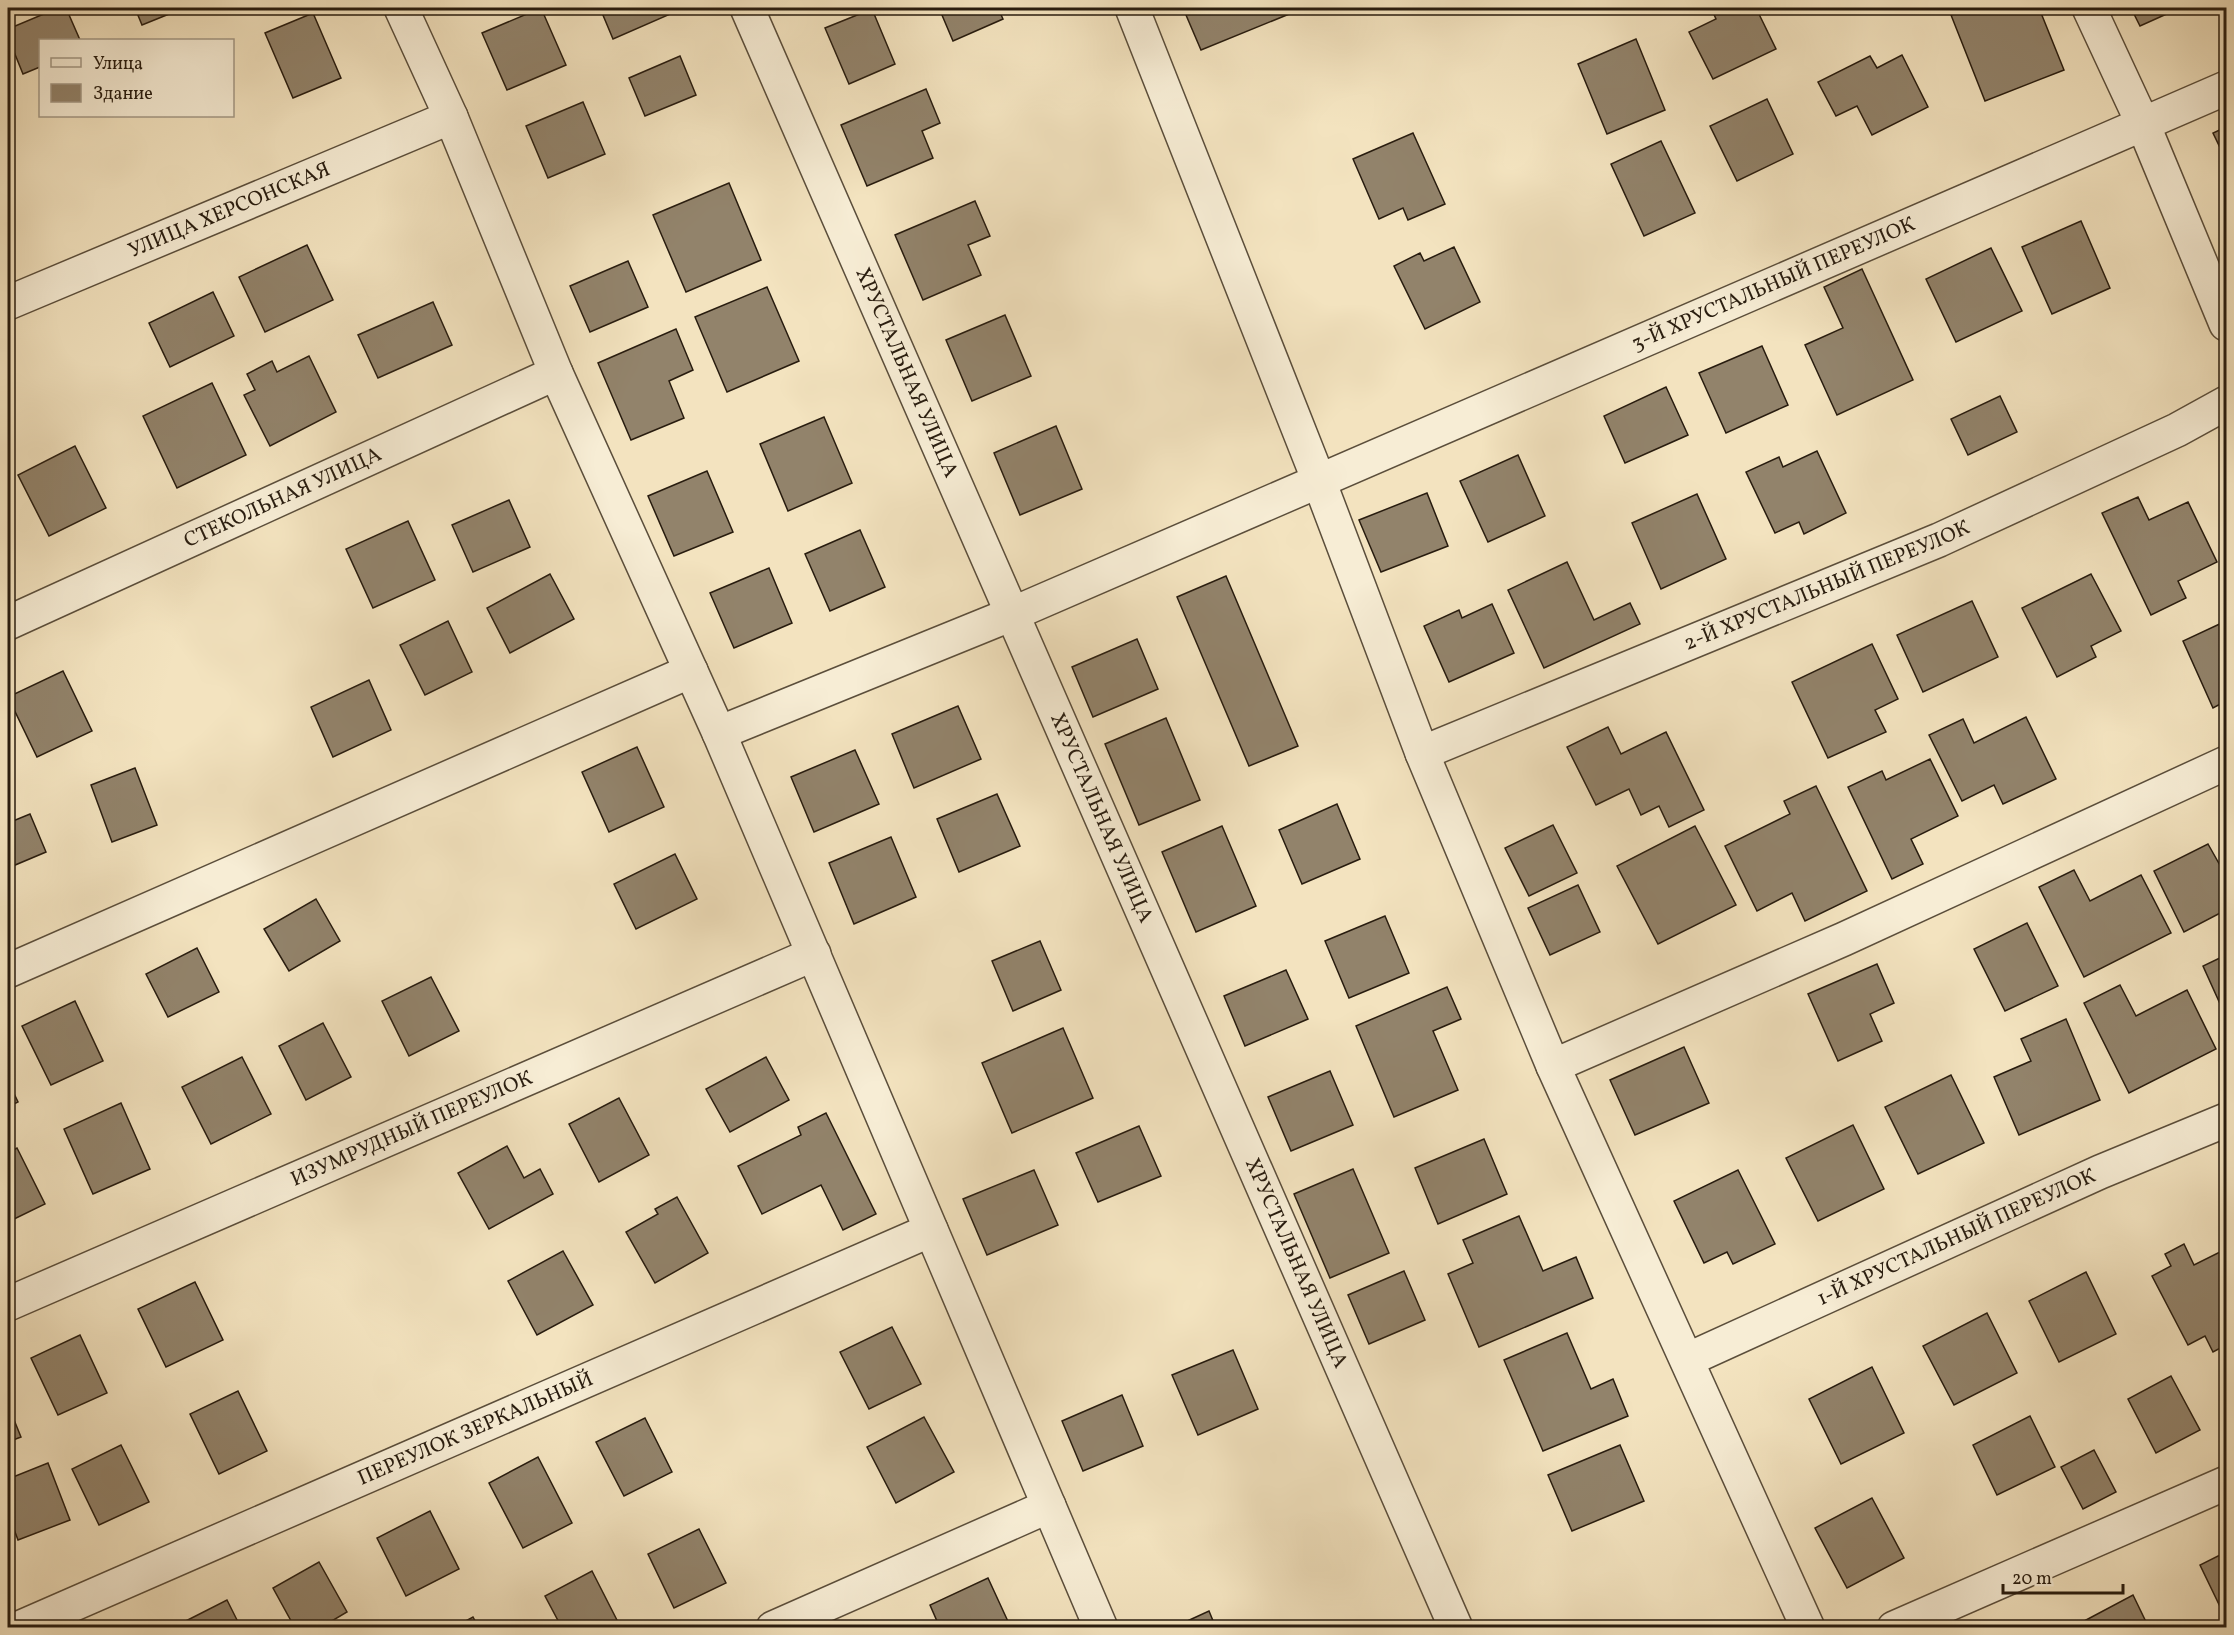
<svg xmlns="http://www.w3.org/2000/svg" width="2234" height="1635" font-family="Vollkorn,serif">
<rect width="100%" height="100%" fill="#f3e3bf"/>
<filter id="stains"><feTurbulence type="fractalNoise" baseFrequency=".00333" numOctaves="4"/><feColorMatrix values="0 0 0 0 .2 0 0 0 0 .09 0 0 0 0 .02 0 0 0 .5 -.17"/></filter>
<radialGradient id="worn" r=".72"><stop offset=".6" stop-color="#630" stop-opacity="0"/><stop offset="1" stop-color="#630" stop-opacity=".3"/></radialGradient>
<g fill="#92836b" stroke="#281c0f" stroke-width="1.5">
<polygon points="58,8 66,8 80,40 40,40 40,67 23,74 8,37 8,29"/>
<polygon points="135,8 184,8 142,25"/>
<polygon points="541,8 566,65 507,90 482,33"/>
<polygon points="600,8 673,8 675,12 613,39"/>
<polygon points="939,8 998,8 1003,19 953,41"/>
<polygon points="1183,8 1304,8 1201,50"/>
<polygon points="1711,8 1732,8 1733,10 1756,8 1776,49 1713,79 1689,32 1716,19"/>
<polygon points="1969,8 2039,8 2064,70 1985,101 1951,15"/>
<polygon points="2131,8 2180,8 2140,26"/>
<polygon points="872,9 895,64 849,84 825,28"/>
<polygon points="313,13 341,78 293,98 265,33"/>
<polygon points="1636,39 1665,110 1607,134 1578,64"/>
<polygon points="1902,55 1928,107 1872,135 1857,106 1836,116 1818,82 1870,56 1877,68"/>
<polygon points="680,56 696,95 645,116 629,78"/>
<polygon points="926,89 940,123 922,131 933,158 867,186 841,125"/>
<polygon points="1767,99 1793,154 1737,181 1710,126"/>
<polygon points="583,102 605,154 548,178 526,126"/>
<polygon points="2226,127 2226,160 2213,133"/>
<polygon points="1413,133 1445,204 1408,220 1403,208 1379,219 1353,159"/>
<polygon points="1661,141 1695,213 1644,236 1611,164"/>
<polygon points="729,183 761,260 686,292 653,215"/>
<polygon points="975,201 990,236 968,245 981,275 923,300 895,235"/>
<polygon points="2081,221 2110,288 2052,314 2022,247"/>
<polygon points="307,245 333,300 265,332 239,277"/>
<polygon points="1454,247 1480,302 1425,329 1394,266 1420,253 1424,261"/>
<polygon points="1991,248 2022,311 1956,342 1926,279"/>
<polygon points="628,261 648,307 590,332 570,286"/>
<polygon points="1862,269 1913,380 1837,415 1805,345 1843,328 1824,287"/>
<polygon points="767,287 799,361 727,392 695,317"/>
<polygon points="213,292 234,336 170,367 149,323"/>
<polygon points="433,302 452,345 378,378 358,335"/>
<polygon points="1005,315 1031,376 972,401 946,340"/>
<polygon points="676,329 693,370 669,381 684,418 631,440 598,363"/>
<polygon points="1762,346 1788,405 1726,433 1699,373"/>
<polygon points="309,356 336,412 270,446 244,395 255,390 247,374 272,361 277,372"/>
<polygon points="212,383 246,455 177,488 143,416"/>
<polygon points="1666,387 1688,435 1625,463 1604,416"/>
<polygon points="2000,396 2017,432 1968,455 1951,419"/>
<polygon points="824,417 852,483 788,511 760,444"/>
<polygon points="1056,426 1082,489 1020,515 994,453"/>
<polygon points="75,446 106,508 49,536 18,475"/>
<polygon points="1817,451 1846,513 1804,534 1799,522 1775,533 1746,472 1779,457 1783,467"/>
<polygon points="1518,455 1545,516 1488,542 1460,481"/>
<polygon points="707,471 733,532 674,556 648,496"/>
<polygon points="1427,493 1448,546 1381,572 1359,520"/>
<polygon points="1697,494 1726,559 1661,589 1632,523"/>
<polygon points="2138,497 2149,520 2188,502 2217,562 2178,581 2186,598 2151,615 2102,513"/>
<polygon points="509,500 530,547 473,572 452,525"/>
<polygon points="408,521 435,580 373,608 346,549"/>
<polygon points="860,530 885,587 830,611 805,554"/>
<polygon points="1567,562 1594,620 1630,603 1640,624 1544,668 1508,590"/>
<polygon points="769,568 792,623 734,648 710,593"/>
<polygon points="550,574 574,619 510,653 487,608"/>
<polygon points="2091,574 2121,631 2091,646 2096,657 2057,677 2022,608"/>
<polygon points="1226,576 1298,746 1249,766 1177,597"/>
<polygon points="1972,601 1998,657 1923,692 1897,635"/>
<polygon points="1492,604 1514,653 1449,682 1424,626 1459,610 1462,618"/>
<polygon points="448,621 472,672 425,695 400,645"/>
<polygon points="2226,621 2226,701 2213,708 2183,641"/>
<polygon points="1137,639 1158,689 1093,717 1072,667"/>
<polygon points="1872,644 1898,699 1875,710 1886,732 1828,758 1792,682"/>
<polygon points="63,671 92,731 37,757 8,697"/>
<polygon points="369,680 391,730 333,757 311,707"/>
<polygon points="958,706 981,759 914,788 892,734"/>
<polygon points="2026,717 2056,779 2003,804 1994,785 1962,801 1929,735 1963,719 1974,743"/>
<polygon points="1166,718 1200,800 1139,825 1105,744"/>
<polygon points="1608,727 1621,754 1666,732 1704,810 1669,827 1659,806 1641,815 1629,789 1596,805 1567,747"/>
<polygon points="637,747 664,807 609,832 582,772"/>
<polygon points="855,750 879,804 814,832 791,777"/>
<polygon points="1930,759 1958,816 1911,839 1923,864 1892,879 1848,787 1882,771 1886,780"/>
<polygon points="135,768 157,825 112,842 91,785"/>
<polygon points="1816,786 1867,891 1805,921 1792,893 1757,911 1725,846 1790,814 1784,801"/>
<polygon points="997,794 1020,846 959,872 937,819"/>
<polygon points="1337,804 1360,859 1302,884 1279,830"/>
<polygon points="30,814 46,852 8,868 8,823"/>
<polygon points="1553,825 1577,873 1529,896 1505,848"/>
<polygon points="1222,826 1256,906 1196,932 1162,852"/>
<polygon points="1695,826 1736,905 1658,944 1617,866"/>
<polygon points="891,837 916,897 854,924 829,863"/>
<polygon points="2208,844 2226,876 2226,910 2184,932 2154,871"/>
<polygon points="675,854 697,899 636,929 614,884"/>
<polygon points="2074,870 2090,901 2141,875 2171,933 2084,977 2039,887"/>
<polygon points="1578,885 1600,932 1550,955 1528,908"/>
<polygon points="316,899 340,941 289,971 264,929"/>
<polygon points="1385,916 1409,973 1349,998 1325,941"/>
<polygon points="2027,923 2058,986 2005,1011 1974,949"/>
<polygon points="1040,941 1061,990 1013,1011 992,961"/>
<polygon points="197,948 219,992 168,1017 146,974"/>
<polygon points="2226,955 2226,1017 2203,966"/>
<polygon points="1877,964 1894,1003 1870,1014 1882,1041 1838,1061 1808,994"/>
<polygon points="1286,970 1308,1019 1245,1046 1224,996"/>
<polygon points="431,977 459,1031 409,1056 382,1001"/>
<polygon points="2120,985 2136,1016 2187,990 2216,1049 2129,1093 2084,1003"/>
<polygon points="1447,987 1461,1019 1433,1031 1458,1090 1394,1117 1356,1026"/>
<polygon points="75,1001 103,1061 51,1085 22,1026"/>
<polygon points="2066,1019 2100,1100 2019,1135 1994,1077 2031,1061 2021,1039"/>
<polygon points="323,1023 351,1077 306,1100 279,1046"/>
<polygon points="1063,1028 1093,1098 1012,1133 982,1063"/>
<polygon points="1684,1047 1709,1103 1635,1135 1610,1080"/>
<polygon points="242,1057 271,1114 211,1144 182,1087"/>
<polygon points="766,1057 789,1100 730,1132 706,1089"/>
<polygon points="1330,1071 1353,1125 1291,1151 1268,1097"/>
<polygon points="1951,1075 1984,1143 1918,1174 1885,1107"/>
<polygon points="8,1081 18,1102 8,1107"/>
<polygon points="619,1098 649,1155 599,1182 569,1124"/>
<polygon points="121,1103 150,1169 93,1194 64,1129"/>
<polygon points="826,1113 876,1214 843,1230 821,1185 762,1214 738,1166 801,1135 798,1127"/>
<polygon points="1853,1125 1884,1189 1818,1221 1786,1158"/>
<polygon points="1139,1126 1161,1176 1098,1202 1076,1153"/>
<polygon points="1484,1139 1507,1194 1438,1224 1415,1168"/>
<polygon points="507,1146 524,1178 540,1169 553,1194 489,1229 458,1173"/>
<polygon points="17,1148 45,1204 8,1222 8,1153"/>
<polygon points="1353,1169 1389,1253 1330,1278 1294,1194"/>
<polygon points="1034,1170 1058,1225 987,1255 963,1199"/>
<polygon points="1738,1170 1775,1244 1733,1264 1727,1252 1704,1263 1674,1201"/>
<polygon points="677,1197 708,1253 655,1283 626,1232 658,1214 655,1209"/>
<polygon points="1519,1216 1543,1271 1576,1257 1593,1298 1479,1347 1448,1274 1473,1263 1463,1240"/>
<polygon points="2184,1244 2194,1265 2226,1249 2226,1345 2213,1352 2205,1336 2188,1345 2152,1276 2171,1266 2165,1254"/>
<polygon points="563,1251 593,1305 537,1335 508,1281"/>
<polygon points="1404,1271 1425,1320 1369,1344 1348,1295"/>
<polygon points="2086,1272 2116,1334 2059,1362 2029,1301"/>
<polygon points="195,1282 223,1340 166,1367 138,1309"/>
<polygon points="1987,1313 2017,1373 1954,1405 1923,1346"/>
<polygon points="892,1327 921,1384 869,1409 840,1352"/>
<polygon points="1567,1333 1591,1389 1613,1379 1628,1416 1543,1451 1504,1360"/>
<polygon points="80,1335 107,1393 58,1415 31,1358"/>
<polygon points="1233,1350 1258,1409 1198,1435 1172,1375"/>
<polygon points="1872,1367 1904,1433 1841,1464 1809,1399"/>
<polygon points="2171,1376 2200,1430 2156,1453 2128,1399"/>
<polygon points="238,1391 267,1451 219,1474 190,1414"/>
<polygon points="1122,1395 1143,1446 1083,1471 1062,1421"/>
<polygon points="8,1405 21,1437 8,1442"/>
<polygon points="2030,1416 2055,1467 1997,1495 1973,1445"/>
<polygon points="924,1417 954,1472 896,1503 867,1447"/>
<polygon points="645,1418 672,1472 624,1496 596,1442"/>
<polygon points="121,1445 149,1502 99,1525 72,1469"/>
<polygon points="1620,1445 1644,1501 1572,1531 1548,1475"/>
<polygon points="2094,1450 2116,1492 2083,1509 2061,1467"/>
<polygon points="538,1457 572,1523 523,1548 489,1483"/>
<polygon points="48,1463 70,1520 18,1540 8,1513 8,1479"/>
<polygon points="1872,1498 1904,1558 1847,1588 1815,1528"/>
<polygon points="430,1511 459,1569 406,1596 377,1538"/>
<polygon points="699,1529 726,1583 674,1608 648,1554"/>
<polygon points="2226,1552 2226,1619 2200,1565"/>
<polygon points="319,1562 347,1612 320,1628 295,1628 273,1588"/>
<polygon points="592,1571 621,1628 562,1628 545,1596"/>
<polygon points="988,1578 1011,1628 940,1628 930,1605"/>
<polygon points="2133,1595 2149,1628 2071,1628"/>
<polygon points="227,1600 241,1628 172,1628"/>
<polygon points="1209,1611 1216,1628 1172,1628"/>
<polygon points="473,1617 479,1628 453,1628"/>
</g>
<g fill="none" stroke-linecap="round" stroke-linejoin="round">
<g stroke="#5b4e3b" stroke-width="36">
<g id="minor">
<polyline points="401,8 451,117 556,373 719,733 1101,1628"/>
<path id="s1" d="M747,8L1456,1628"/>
<polyline points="1132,8 1319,481 1422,753 1553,1066 1808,1628"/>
<polyline points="2089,8 2143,124 2226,324"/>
<path id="s2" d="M8,303L451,117"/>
<path id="s3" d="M8,623L556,373"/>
<path id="s4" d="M719,733L1012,614L2226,88"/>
<path id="s5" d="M1422,753L1939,540L2177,430L2226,403"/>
<polyline points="8,971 691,671"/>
<polyline points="1553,1066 1844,939 2226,763"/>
<path id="s6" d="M8,1304L814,954"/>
<path id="s7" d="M1687,1360L2100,1172L2226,1120"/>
<path id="s8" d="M19,1628L931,1230"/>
<polyline points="773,1628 1049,1506"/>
<polyline points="1894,1628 2226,1483"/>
</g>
</g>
<use href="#minor" stroke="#f7edd5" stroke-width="33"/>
</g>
<g text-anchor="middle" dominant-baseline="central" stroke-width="6" stroke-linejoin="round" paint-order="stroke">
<g font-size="21" fill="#281c0f" stroke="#f7edd5">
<text stroke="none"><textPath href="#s2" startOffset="240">УЛИЦА ХЕРСОНСКАЯ</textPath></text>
<text stroke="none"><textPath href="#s4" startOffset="1146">3-Й ХРУСТАЛЬНЫЙ ПЕРЕУЛОК</textPath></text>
<text stroke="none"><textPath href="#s1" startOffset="398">ХРУСТАЛЬНАЯ УЛИЦА</textPath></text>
<text stroke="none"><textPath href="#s3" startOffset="302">СТЕКОЛЬНАЯ УЛИЦА</textPath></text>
<text stroke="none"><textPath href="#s5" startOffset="438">2-Й ХРУСТАЛЬНЫЙ ПЕРЕУЛОК</textPath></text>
<text stroke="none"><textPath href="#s1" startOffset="884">ХРУСТАЛЬНАЯ УЛИЦА</textPath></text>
<text stroke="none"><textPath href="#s6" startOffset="440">ИЗУМРУДНЫЙ ПЕРЕУЛОК</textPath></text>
<text stroke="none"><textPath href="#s7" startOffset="296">1-Й ХРУСТАЛЬНЫЙ ПЕРЕУЛОК</textPath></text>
<text stroke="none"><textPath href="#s1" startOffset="1370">ХРУСТАЛЬНАЯ УЛИЦА</textPath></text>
<text stroke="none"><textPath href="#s8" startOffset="498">ПЕРЕУЛОК ЗЕРКАЛЬНЫЙ</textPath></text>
</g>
</g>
<rect width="2234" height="1635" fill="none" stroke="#f3e3bf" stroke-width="30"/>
<rect x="9" y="9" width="2216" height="1617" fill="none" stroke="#281c0f" stroke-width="3"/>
<rect x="15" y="15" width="2204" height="1605" fill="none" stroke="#281c0f" stroke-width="1.5"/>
<rect x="39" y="39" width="195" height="78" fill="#f7edd5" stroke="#a49986" stroke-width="1.5"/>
<rect x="51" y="58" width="30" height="9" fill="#f7edd5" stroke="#a49986" stroke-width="1.5"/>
<text x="93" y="69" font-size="18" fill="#281c0f">Улица</text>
<rect x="51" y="84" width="30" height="18" fill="#92836b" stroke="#a49986" stroke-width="1.5"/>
<text x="93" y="99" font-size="18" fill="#281c0f">Здание</text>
<path d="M2003 1584v9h120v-9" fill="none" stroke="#281c0f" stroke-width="3"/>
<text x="2012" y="1584" font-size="18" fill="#281c0f" stroke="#f7edd5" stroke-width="4.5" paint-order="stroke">20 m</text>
<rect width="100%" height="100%" filter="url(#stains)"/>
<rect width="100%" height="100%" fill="url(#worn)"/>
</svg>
